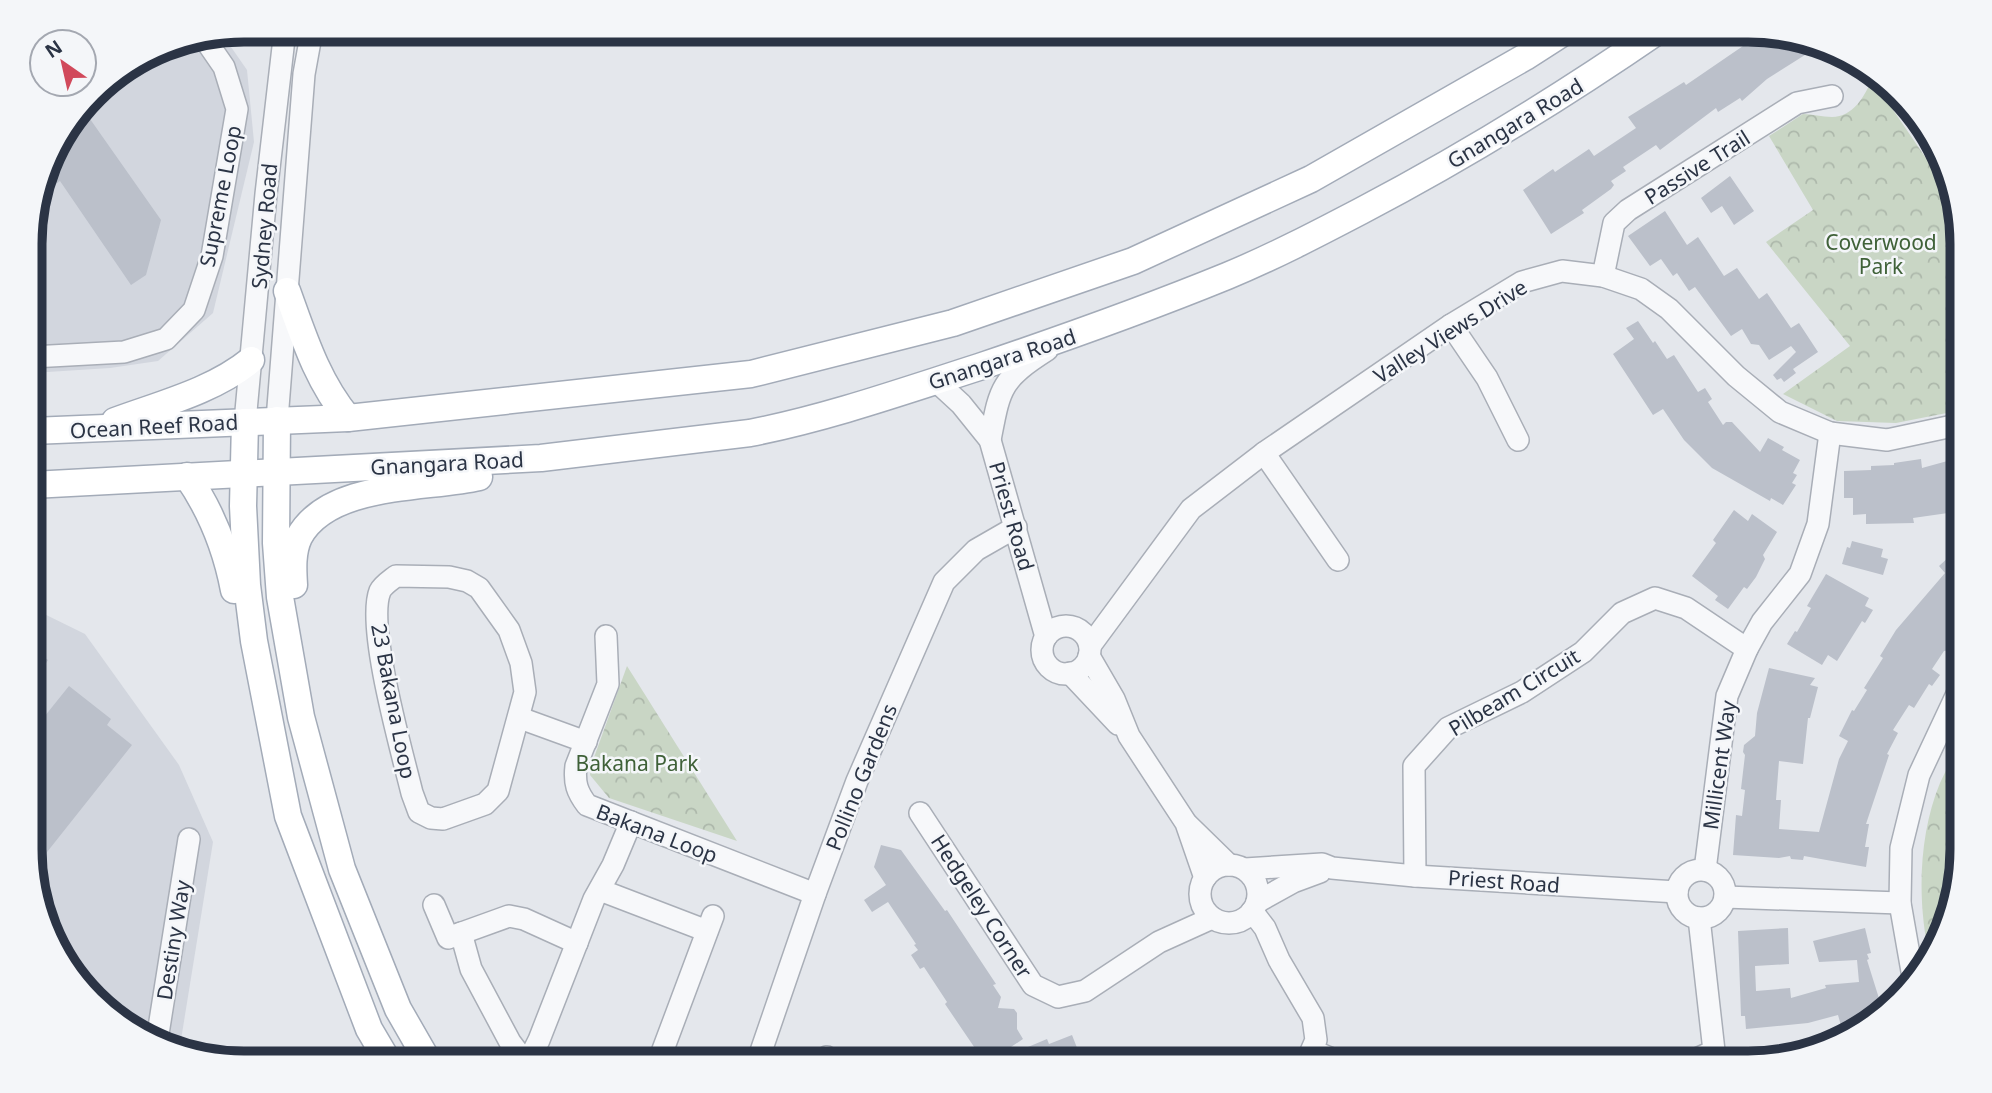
<svg xmlns="http://www.w3.org/2000/svg" width="1992" height="1093" font-family="'Noto Sans',sans-serif">
<defs>
<pattern id="park-crowns" width="20" height="18" patternUnits="userSpaceOnUse" patternTransform="scale(1.75)"><rect width="20" height="18" fill="#c9d6c5"/><path d="M2 6a3 3 0 1 1 6 0M12 15a3 3 0 1 1 6 0" fill="none" stroke="#adb8ab"/></pattern>
</defs>
<rect width="100%" height="100%" fill="#e4e7ec"/>
<g fill="#d2d6de">
<polygon points="222,34 247,70 254,142 213,313 158,361 110,368 32,373 32,216 52,149 102,83 162,46"/>
<polygon points="32,608 85,634 179,765 213,842 180,1046 137,1035 66,968 32,877"/>
</g>
<g fill="url(#park-crowns)">
<path d="M1872,79L1949,192L1962,229V410L1896,423L1837,421L1783,394L1850,346L1766,242L1813,210L1769,136L1803,114C1812,114 1822,117 1832,117C1853,117 1865,96 1872,79Z"/>
<polygon points="627,666 737,841 609,798 590,775 592,763"/>
<path d="M1962,739V863L1934,956L1930,959C1917,904 1918,836 1940,783C1947,768 1955,753 1962,739Z"/>
</g>
<g fill="#bbc0ca">
<polygon points="1762,33 1816,48 1767,79 1742,101 1740,98 1718,112 1716,108 1660,150 1656,145 1623,167 1626,171 1611,181 1614,185 1611,189 1582,210 1584,213 1551,234 1523,190 1553,169 1555,172 1589,149 1594,156 1636,128 1628,117 1684,82 1686,85"/>
<polygon points="83,109 161,220 146,275 131,285 60,181 38,196 52,149"/>
<polygon points="1730,176 1754,211 1734,225 1722,206 1711,213 1701,198"/>
<polygon points="1665,211 1687,245 1698,237 1724,276 1737,268 1759,299 1767,293 1791,328 1799,323 1818,352 1793,369 1796,373 1784,382 1781,378 1777,380 1773,375 1796,352 1791,346 1769,360 1759,345 1751,344 1742,329 1731,336 1695,287 1689,291 1677,273 1673,276 1661,259 1650,266 1628,236"/>
<polygon points="1638,321 1653,343 1655,341 1667,359 1674,355 1698,392 1705,388 1712,399 1708,402 1723,425 1726,422 1732,422 1760,452 1768,438 1784,447 1782,450 1800,460 1793,473 1797,475 1792,483 1796,485 1783,505 1771,498 1770,501 1712,468 1684,440 1663,409 1653,415 1613,354 1634,339 1626,328"/>
<polygon points="1962,457 1962,511 1913,518 1914,523 1866,524 1866,514 1853,515 1853,498 1844,498 1844,471 1871,470 1871,466 1894,465 1894,463 1921,459 1922,468"/>
<polygon points="1734,510 1748,521 1752,514 1777,532 1763,555 1765,559 1756,577 1747,589 1744,587 1728,609 1715,600 1718,596 1692,576 1716,543 1713,540"/>
<polygon points="1852,541 1883,549 1881,557 1888,559 1883,575 1842,564 1847,547 1850,548"/>
<polygon points="1962,545 1962,648 1944,651 1932,669 1940,675 1932,686 1929,684 1914,708 1909,705 1893,730 1898,733 1887,754 1889,755 1866,824 1869,824 1865,847 1869,847 1866,867 1804,856 1803,860 1791,859 1790,856 1779,858 1733,855 1736,815 1742,816 1745,790 1741,789 1745,755 1743,752 1744,745 1755,736 1757,713 1769,668 1815,678 1810,685 1818,687 1810,718 1808,718 1803,764 1779,761 1776,800 1781,800 1779,829 1819,832 1839,759 1848,741 1839,736 1852,710 1854,711 1867,690 1864,688 1883,658 1880,656 1896,630 1945,573 1939,566"/>
<polygon points="1826,574 1869,598 1865,606 1873,610 1865,623 1862,621 1837,661 1828,655 1822,665 1787,644 1795,631 1797,632 1811,608 1807,606"/>
<polygon points="32,649 48,660 32,685"/>
<polygon points="69,686 111,719 107,725 132,745 32,871 32,732"/>
<polygon points="881,845 901,850 945,911 947,910 996,984 993,985 1001,997 998,1008 1014,1009 1017,1013 1017,1029 1023,1039 987,1063 985,1063 945,1004 947,1002 924,967 920,969 911,955 918,950 914,945 916,944 888,902 872,912 864,900 886,885 874,867"/>
<polygon points="1788,928 1789,964 1755,966 1756,991 1790,988 1791,998 1826,988 1825,985 1859,982 1857,960 1819,962 1813,941 1865,928 1871,953 1867,954 1869,959 1867,960 1882,1008 1869,1021 1842,1029 1838,1015 1808,1023 1746,1029 1745,1016 1741,1016 1738,931"/>
<polygon points="1072,1035 1083,1063 1037,1063 1035,1058 1033,1059 1028,1047 1047,1039 1049,1044"/>
</g>
<g fill="none" stroke-linecap="round" stroke-linejoin="round">
<g stroke="#a9aeb7" stroke-width="24">
<g id="minor">
<polyline points="1920,119 1929,133"/>
<polyline points="1603,276 1614,223 1628,210 1797,103 1832,96"/>
<polyline points="1451,325 1487,378 1518,440"/>
<polyline points="32,357 124,352 166,339 194,310 212,256 237,109 224,67 204,38"/>
<polyline points="936,381 961,404 990,440 1046,637"/>
<polyline points="277,420 304,74 312,30"/>
<polyline points="245,422 266,194 285,30"/>
<path d="M990,440C1000,388 1000,380 1047,350"/>
<polyline points="1264,453 1338,560"/>
<path d="M396,576L449,577L467,581L479,588L509,630L521,663L525,692L498,791L485,804L443,819L431,818L419,812L412,793C402,752 366,626 380,591C383,585 391,580 396,576Z"/>
<circle cx="1066" cy="650" r="24"/>
<path d="M606,636L608,684L576,766C574,783 577,792 587,805L815,894"/>
<polyline points="1090,646 1191,509 1264,453 1451,325 1522,282 1562,271 1603,276 1641,289 1669,309 1736,376 1780,412 1830,433 1887,440 1962,424"/>
<polyline points="1089,656 1114,699 1129,736 1186,823 1205,878"/>
<polyline points="1070,673 1118,724"/>
<polyline points="520,718 586,742"/>
<polyline points="920,813 1033,985 1058,997 1085,991 1159,942 1212,918"/>
<polyline points="1188,825 1229,865"/>
<circle cx="1229" cy="894" r="29"/>
<polyline points="1245,869 1322,864 1332,868 1415,876 1677,892"/>
<circle cx="1701" cy="894" r="24"/>
<polyline points="1705,870 1727,696 1747,649 1762,622 1800,574 1818,524 1830,433"/>
<polyline points="1415,876 1414,766 1448,728 1522,692 1583,652 1622,613 1655,598 1686,608 1747,649"/>
<polyline points="600,890 707,931"/>
<polyline points="1725,897 1900,903"/>
<polyline points="1257,902 1293,882 1320,872"/>
<polyline points="434,905 448,938 509,916 524,919 577,943"/>
<polyline points="1252,911 1265,928 1279,960 1313,1018 1316,1040 1306,1063"/>
<polyline points="461,933 471,969 510,1042 526,1063"/>
<polyline points="1913,977 1900,903 1901,848 1919,775 1957,694 1962,689"/>
<polyline points="157,1040 189,839"/>
<polyline points="1313,1051 1342,1063"/>
<polyline points="827,1057 835,1063"/>
<polyline points="525,1060 533,1052 539,1040 594,899 613,865 631,822"/>
<polyline points="658,1063 713,916"/>
<polyline points="757,1063 815,894 857,781 944,582 976,550 1016,527"/>
<polyline points="1688,1063 1714,1051 1699,918"/>
</g>
</g>
<g stroke="#a3abb8" stroke-width="29">
<g id="major">
<path d="M287,291C303,335 317,381 348,418"/>
<polyline points="277,420 276,543 280,597 301,717 342,869 398,1009 429,1063"/>
<path d="M115,421C161,404 213,391 251,360"/>
<polyline points="245,422 243,506 247,585 254,641 288,816 369,1029 389,1063"/>
<polyline points="32,431 348,418 751,374 953,323 1133,261 1311,179 1525,57 1567,30"/>
<path d="M187,476C212,512 226,548 234,590"/>
<path d="M32,485L541,458L750,433C827,418 904,391 979,367C1062,339 1146,309 1227,276C1273,257 1317,234 1361,211C1464,157 1563,96 1659,30"/>
<path d="M294,585C293,569 292,552 299,537C329,482 426,489 479,477"/>
</g>
</g>
<use href="#minor" stroke="#f7f8fa" stroke-width="21"/>
<use href="#major" stroke="#fff" stroke-width="26"/>
</g>
<g text-anchor="middle" dominant-baseline="central" stroke-width="5" stroke-linejoin="round" paint-order="stroke">
<g font-size="21" fill="#2b3445" stroke="#f4f6f9">
<text transform="translate(1515 123) rotate(-31)">Gnangara Road</text>
<text transform="translate(1697 167) rotate(-32)">Passive Trail</text>
<text transform="translate(220 196) rotate(-79)">Supreme Loop</text>
<text transform="translate(264 226) rotate(-85)">Sydney Road</text>
<text transform="translate(1450 331) rotate(-32)">Valley Views Drive</text>
<text transform="translate(1002 359) rotate(-18)">Gnangara Road</text>
<text transform="translate(154 426) rotate(-3)">Ocean Reef Road</text>
<text transform="translate(447 463) rotate(-3)">Gnangara Road</text>
<text transform="translate(1012 516) rotate(74)">Priest Road</text>
<text transform="translate(1514 692) rotate(-31)">Pilbeam Circuit</text>
<text transform="translate(394 701) rotate(79)">23 Bakana Loop</text>
<text transform="translate(1719 765) rotate(-82)">Millicent Way</text>
<text transform="translate(861 777) rotate(-68)">Pollino Gardens</text>
<text transform="translate(657 833) rotate(21)">Bakana Loop</text>
<text transform="translate(1504 881) rotate(4)">Priest Road</text>
<text transform="translate(982 906) rotate(57)">Hedgeley Corner</text>
<text transform="translate(173 940) rotate(-81)">Destiny Way</text>
</g>
<g font-size="21" fill="#3f6138" stroke="#f4f6f9">
<text x="1881" y="242">Coverwood<tspan x="1881" dy="24">Park</tspan></text>
<text x="637" y="763">Bakana Park</text>
</g>
</g>
<path d="M0 0H1992V1093H0ZM244 42H1748A202 202 0 0 1 1950 244V849A202 202 0 0 1 1748 1051H244A202 202 0 0 1 42 849V244A202 202 0 0 1 244 42Z" fill="#f4f6f9" fill-rule="evenodd"/>
<path fill="none" stroke="#2b3445" stroke-width="9" d="M244 42H1748A202 202 0 0 1 1950 244V849A202 202 0 0 1 1748 1051H244A202 202 0 0 1 42 849V244A202 202 0 0 1 244 42Z"/>
<g transform="translate(63 63) rotate(326)"><circle r="33" fill="#f4f6f9" stroke="#a4a8b1" stroke-width="2"/>
<path d="M0-5L12 26L0 18L-12 26Z" fill="#d1495b"/>
<text y="-10" font-size="19" font-weight="bold" text-anchor="middle" fill="#2b3445">N</text>
</g>
</svg>
